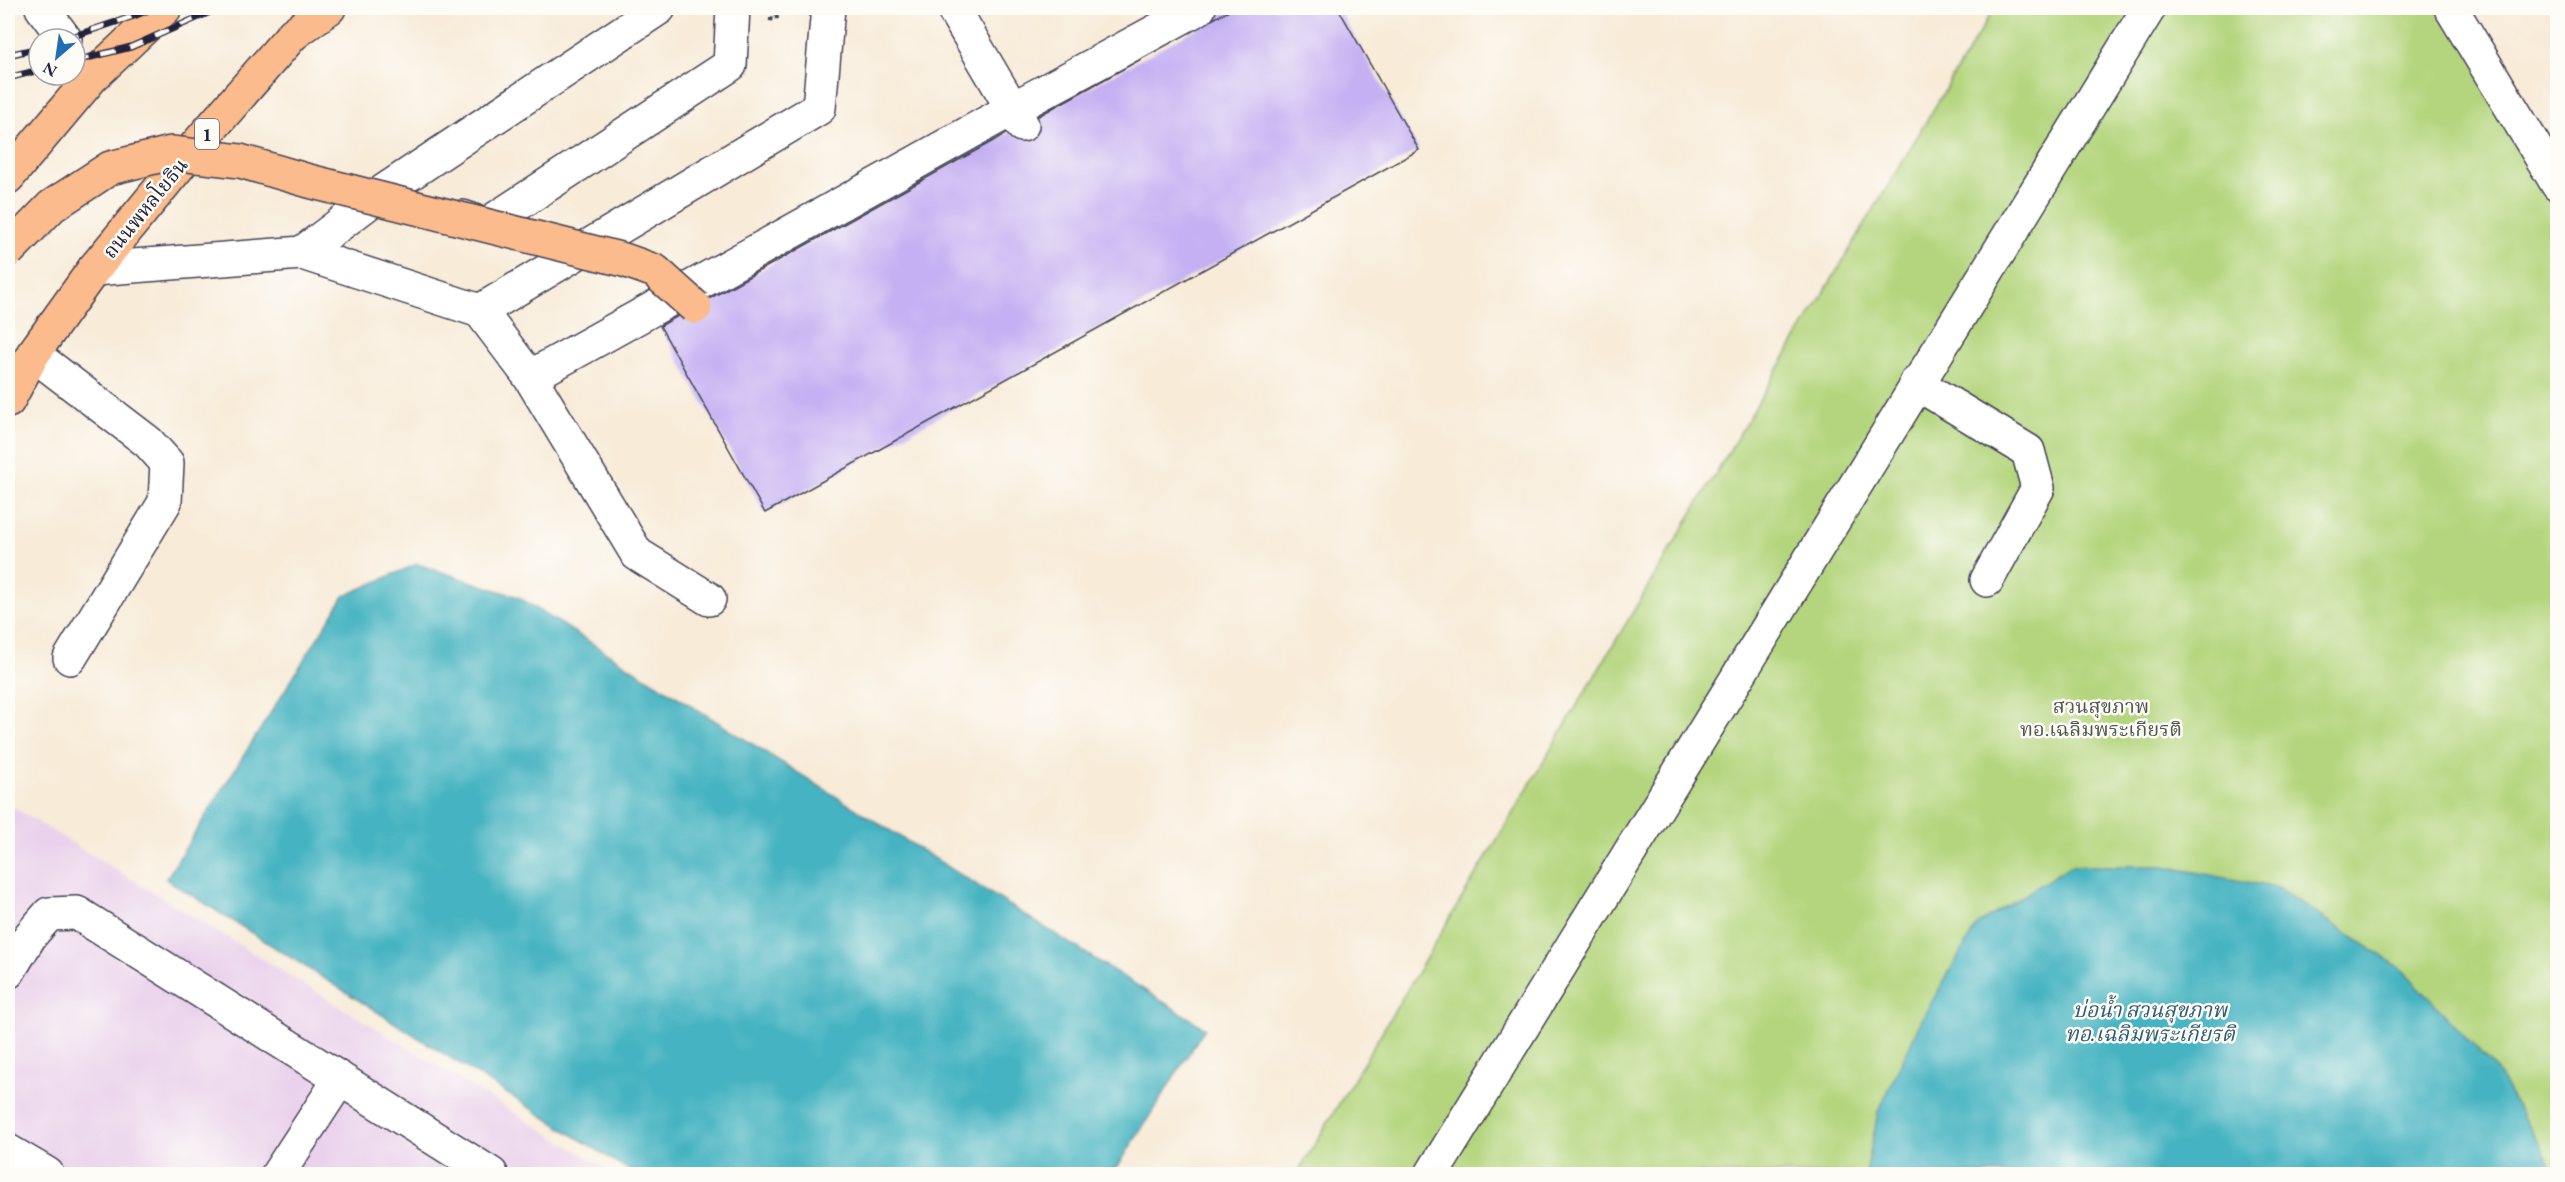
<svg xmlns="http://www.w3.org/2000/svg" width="2565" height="1182" font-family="'EB Garamond','Noto Serif Thai',serif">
<rect width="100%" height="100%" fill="#fdfcf7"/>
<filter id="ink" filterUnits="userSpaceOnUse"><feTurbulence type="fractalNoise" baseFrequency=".0167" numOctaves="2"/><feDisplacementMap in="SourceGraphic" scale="12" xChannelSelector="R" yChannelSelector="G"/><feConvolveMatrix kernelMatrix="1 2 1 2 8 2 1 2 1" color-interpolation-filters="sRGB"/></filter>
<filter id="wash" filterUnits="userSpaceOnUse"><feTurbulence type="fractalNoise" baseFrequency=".008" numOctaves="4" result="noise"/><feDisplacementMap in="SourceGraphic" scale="24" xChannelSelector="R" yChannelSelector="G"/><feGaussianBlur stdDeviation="1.35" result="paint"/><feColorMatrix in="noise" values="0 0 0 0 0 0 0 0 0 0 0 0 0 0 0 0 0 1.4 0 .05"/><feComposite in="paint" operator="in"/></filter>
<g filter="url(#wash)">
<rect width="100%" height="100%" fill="#f8ebd8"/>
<polygon fill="#ead1ec" points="8,804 615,1174 8,1174"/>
<polygon fill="#b4d57d" stroke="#6b7c5c" stroke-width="1.5" points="1994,8 2451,8 2557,185 2557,1174 1297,1174"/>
<g fill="#45b3c1" stroke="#346a7e" stroke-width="1.5">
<polygon points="417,564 518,597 1205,1028 1113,1174 635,1174 166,879 344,596"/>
<polygon points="2070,866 2163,866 2278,888 2403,970 2493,1066 2548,1160 2554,1174 1866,1174 1878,1112 1924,1015 1977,925"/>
</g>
<g id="blocks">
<polygon fill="#c4b0f3" points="1233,8 1338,8 1419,150 765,513 660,326"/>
</g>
</g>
<g filter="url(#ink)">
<use href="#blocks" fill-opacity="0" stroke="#424053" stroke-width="1.5"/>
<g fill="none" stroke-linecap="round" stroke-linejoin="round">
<g stroke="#424053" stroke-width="36">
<g id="minor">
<polyline points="42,8 65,39"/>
<polyline points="953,8 1022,125"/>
<polyline points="2451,8 2558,185"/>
<polyline points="463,217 486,225 730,65 733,8"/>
<polyline points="302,253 384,191 659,8"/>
<polyline points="94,269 302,253 480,311 530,377 1012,109 1199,8"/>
<polyline points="480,311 819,108 828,8"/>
<polyline points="33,354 148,442 167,463 165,502 70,658"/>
<polyline points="530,377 637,554 709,599"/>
<polyline points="1916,383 2028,451 2038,488 1987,580"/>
<polyline points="8,972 30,936 49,914 77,913 491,1174"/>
<polyline points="8,1151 47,1174"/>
<polyline points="278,1174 340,1079"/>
<polyline points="1432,1174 2149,8"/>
</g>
</g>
<g stroke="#424053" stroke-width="36">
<g id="major">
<polyline points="8,177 92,77 165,8"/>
<polyline points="8,401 33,354 94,269 187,156 293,34 329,8"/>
</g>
</g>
<polyline stroke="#424053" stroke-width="4" stroke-dasharray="4.5 4.5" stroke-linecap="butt" points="769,19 777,20 776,8"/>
<use href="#minor" stroke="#fff" stroke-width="33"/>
<use href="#major" stroke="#fbbb8c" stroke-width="33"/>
<g stroke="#22223b" stroke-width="7">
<g id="rail">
<polyline points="65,39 134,16 153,8"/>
<polyline points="8,55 39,48"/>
<polyline points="75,61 131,47 219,8"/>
<polyline points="8,78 39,70"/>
</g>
</g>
<use href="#rail" stroke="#fdfcf7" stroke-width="4.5" stroke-dasharray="14" stroke-linecap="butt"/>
<g stroke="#424053" stroke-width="36" stroke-linecap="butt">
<polyline id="major-bridge" points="8,251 52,206 110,168 171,153 240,161 309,181 624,260 655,271 695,307"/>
</g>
<use href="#major-bridge" stroke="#fbbb8c" stroke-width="33"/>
</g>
</g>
<g text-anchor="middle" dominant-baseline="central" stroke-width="5" stroke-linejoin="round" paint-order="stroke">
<rect fill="#fdfcf7" stroke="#646373" stroke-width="1.5" x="195" y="119" width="24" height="30" rx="4.5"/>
<g font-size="18" font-weight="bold" fill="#22223b">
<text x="207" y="134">1</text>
</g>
<g font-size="20" fill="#22223b" stroke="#fdfcf7">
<text transform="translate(145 208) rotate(-51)">ถนนพหลโยธิน</text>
</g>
<g font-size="20" fill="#4e584f" stroke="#fdfcf7">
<text x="2101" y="706">สวนสุขภาพ<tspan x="2101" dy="23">ทอ.เฉลิมพระเกียรติ</tspan></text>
</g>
<g font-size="21" font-style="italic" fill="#305c71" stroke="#fdfcf7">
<text x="2150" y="1009">บ่อน้ำ สวนสุขภาพ<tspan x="2150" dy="24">ทอ.เฉลิมพระเกียรติ</tspan></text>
</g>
</g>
<rect width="2565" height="1182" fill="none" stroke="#fdfcf7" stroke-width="30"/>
<g transform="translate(57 57) rotate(209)"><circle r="28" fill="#fdfcf7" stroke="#a5a5ac" stroke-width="1.5"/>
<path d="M0-4.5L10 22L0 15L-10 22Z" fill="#1f6fb2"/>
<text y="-9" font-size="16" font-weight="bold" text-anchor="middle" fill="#22223b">N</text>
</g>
</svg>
